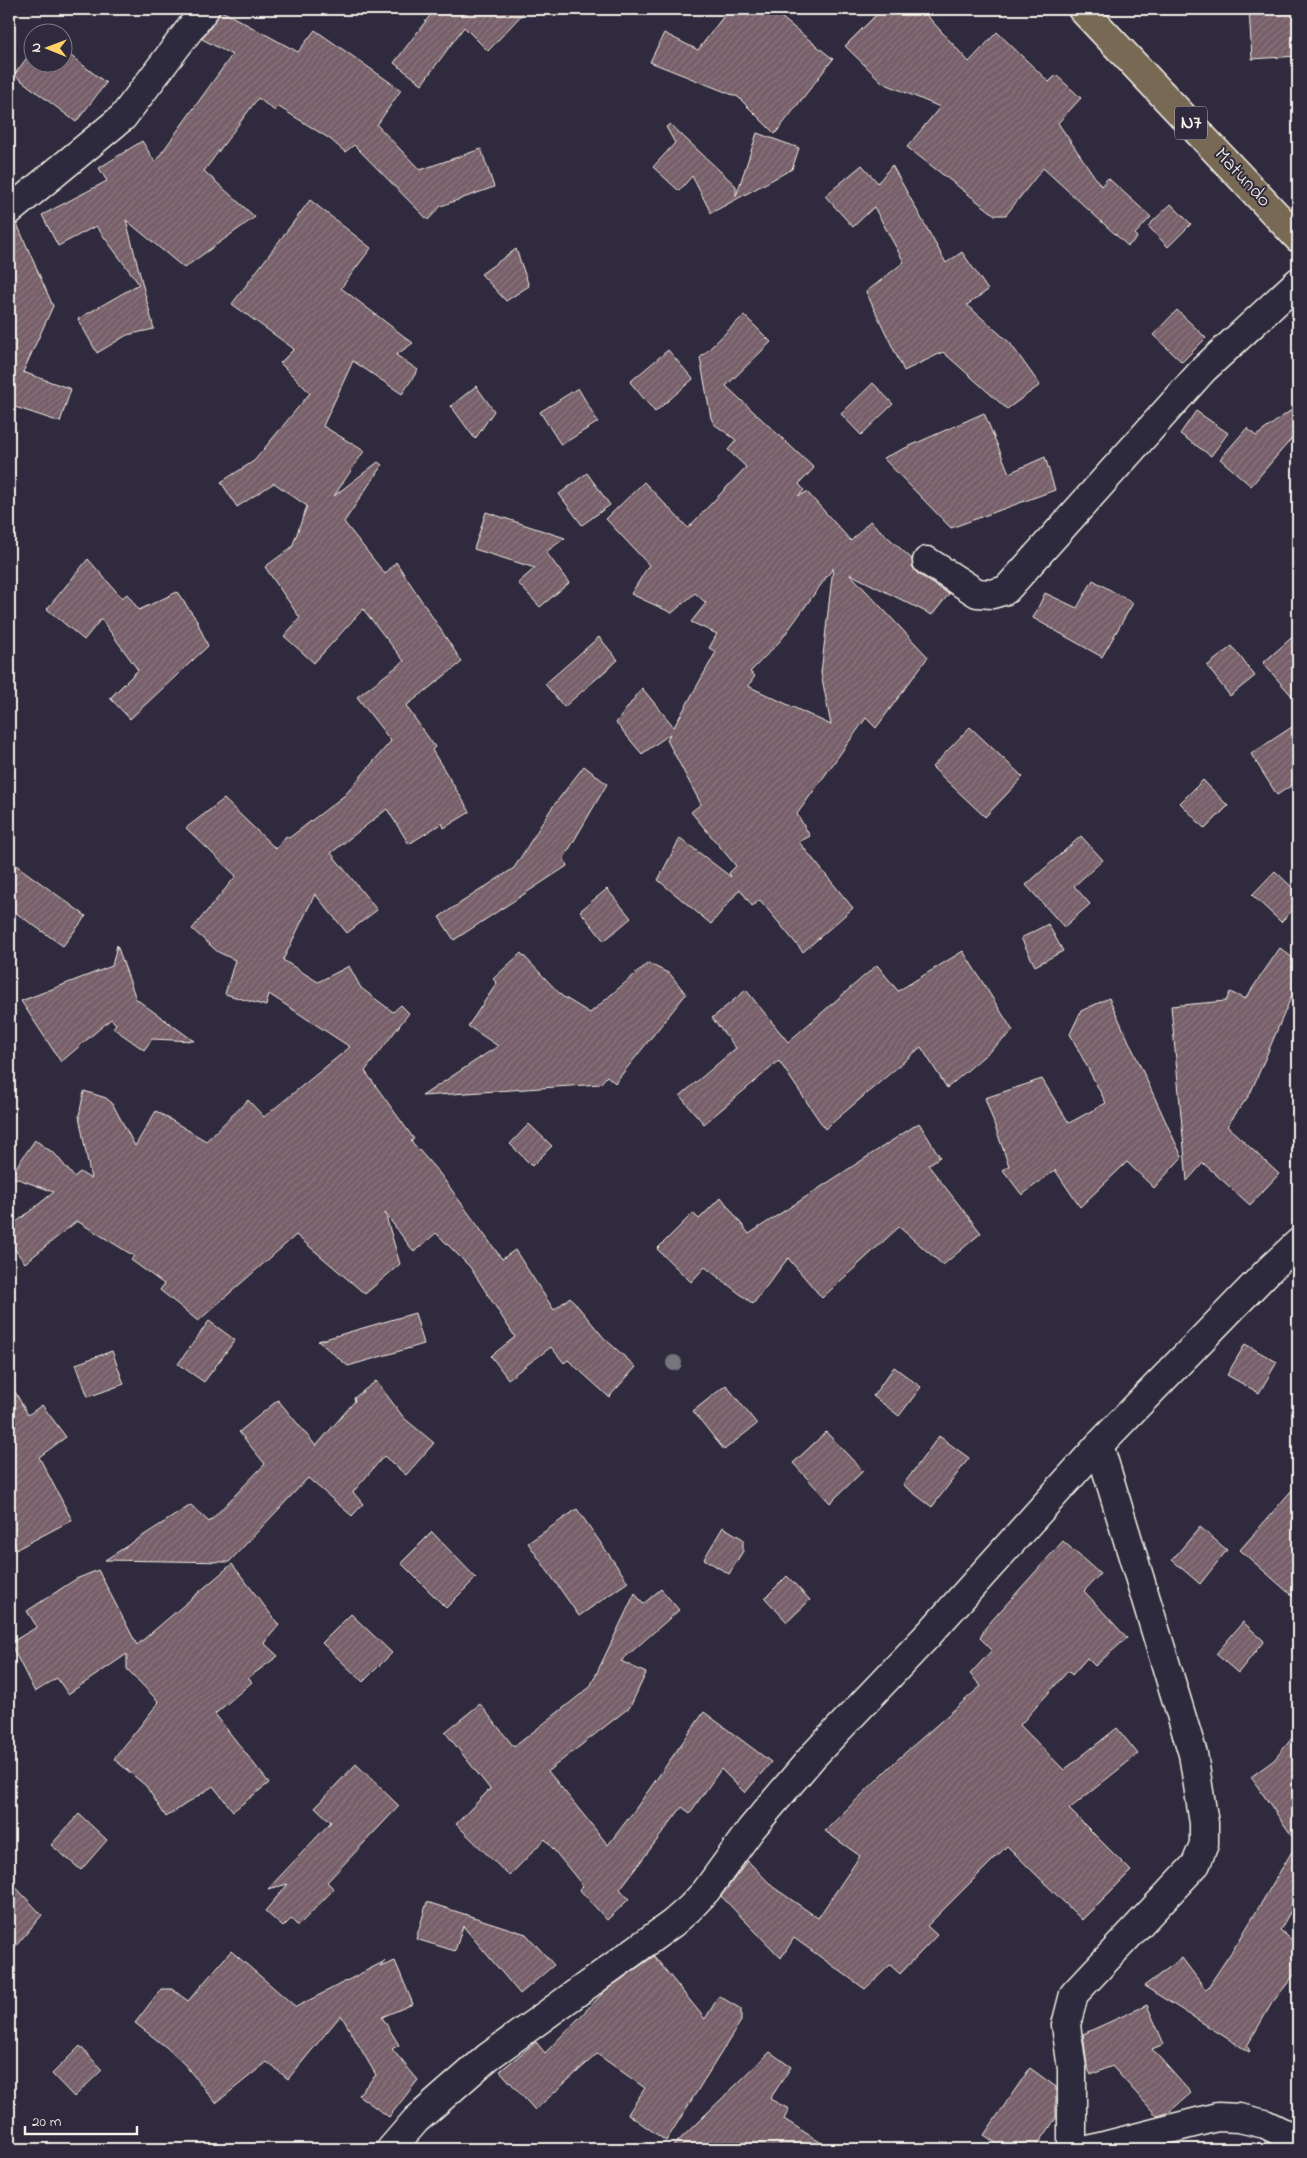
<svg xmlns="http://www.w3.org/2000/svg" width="1307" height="2158" font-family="'Indie Flower',sans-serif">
<defs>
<pattern id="building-hatch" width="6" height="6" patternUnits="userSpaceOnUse" patternTransform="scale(1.25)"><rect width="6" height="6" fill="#765e68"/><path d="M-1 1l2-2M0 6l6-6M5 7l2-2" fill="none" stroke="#8a767e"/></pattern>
</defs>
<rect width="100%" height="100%" fill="#2f2a3d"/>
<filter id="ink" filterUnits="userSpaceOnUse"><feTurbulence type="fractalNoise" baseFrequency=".02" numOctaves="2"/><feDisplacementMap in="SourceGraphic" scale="10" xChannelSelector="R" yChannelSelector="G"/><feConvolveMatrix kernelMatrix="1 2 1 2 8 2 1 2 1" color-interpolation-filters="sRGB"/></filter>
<g filter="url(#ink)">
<g fill="url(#building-hatch)" stroke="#f4f1e8" fill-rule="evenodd">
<polygon points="435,9 527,9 488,51 464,27 422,84 394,63"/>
<polygon points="729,9 771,9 833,59 775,134 738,97 650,62 664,33 698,50"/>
<polygon points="882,9 921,9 969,62 997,32 1049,82 1056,75 1081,98 1058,123 1101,186 1108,178 1151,217 1135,234 1137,238 1128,246 1043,168 1006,215 995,215 907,147 940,107 883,83 845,46"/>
<polygon points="1249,9 1298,9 1298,56 1252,59"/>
<polygon points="220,10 298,52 315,30 401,90 377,125 420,170 481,149 494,187 441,206 428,220 354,145 345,152 330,139 279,107 275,111 258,98 204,171 255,217 184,268 126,220 154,329 127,335 97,353 78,319 139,284 96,226 58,246 42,215 107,181 99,168 142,141 155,162 232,55 202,39 217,18"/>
<polygon points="62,49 106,83 76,122 14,75 32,51 32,62 62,62"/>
<polygon points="670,124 736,186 736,196 757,133 799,148 792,169 711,213 692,176 679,191 653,167 675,143 666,127"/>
<polygon points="862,165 878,183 892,165 946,263 962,252 988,290 967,305 1010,343 1040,385 1007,409 943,352 904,371 866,292 904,262 874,207 853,227 825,196"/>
<polygon points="310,200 371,248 341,288 413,343 396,355 418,370 402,394 353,361 323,426 364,451 334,496 378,462 382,465 344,522 385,574 396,562 462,662 406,706 435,747 432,750 470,812 444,828 442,823 409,844 387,809 331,853 377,910 347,933 315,894 283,960 318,982 349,966 361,988 393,1012 401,1005 409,1013 365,1071 414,1139 411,1141 440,1174 502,1259 515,1250 554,1310 570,1297 604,1338 636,1367 609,1397 568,1360 564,1363 551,1347 508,1379 491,1356 515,1337 470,1267 436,1233 414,1252 385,1213 400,1264 365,1294 296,1235 198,1321 160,1290 164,1284 131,1260 134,1256 77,1221 25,1263 9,1242 9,1228 54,1192 10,1176 35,1140 55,1154 74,1177 80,1172 91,1179 79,1116 84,1091 106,1098 112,1103 135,1146 156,1111 206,1141 248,1100 264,1117 350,1047 269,994 266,1006 225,994 235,960 218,952 192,929 236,876 186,828 224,799 276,849 286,836 289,838 345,795 391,741 357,697 404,661 363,609 314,663 284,636 300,618 265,567 292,547 307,506 274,483 237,507 221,482 254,461 310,393 280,363 294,349 232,304"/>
<polygon points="1171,204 1191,224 1168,247 1148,226"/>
<polygon points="17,224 53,306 23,372 71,389 60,422 9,405 9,226"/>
<polygon points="516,249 529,286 506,301 481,274"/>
<polygon points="1177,310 1206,338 1182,362 1153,335"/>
<path d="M744,315L771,342L726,386L814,468L799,484L804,490L798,496L807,492L851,541L870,521L912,559L913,568L918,574L949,594L932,615L850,574L928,657L876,728L866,718L797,814L810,836L799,842L853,908L803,952L760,900L752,906L740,889L711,924L658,880L680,838L731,877L729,873L736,866L691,812L701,804L667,740L670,734L642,754L616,723L642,688L674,727L716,652L709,648L717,634L691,622L706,603L695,593L672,613L631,594L649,565L606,519L644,482L688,528L746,467L728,450L736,440L714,424L711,418L700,358ZM833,568L821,673L831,725L748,686L755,676L750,672L781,640Z"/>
<polygon points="668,350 693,379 655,412 630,382"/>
<polygon points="873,383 893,404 861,435 841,414"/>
<polygon points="476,386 494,411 475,439 451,406"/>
<polygon points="578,388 598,422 561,445 540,412"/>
<polygon points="1298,405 1298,431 1251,486 1220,459 1247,428 1256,436"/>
<polygon points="1196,411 1228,433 1211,456 1180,434"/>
<polygon points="984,413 1009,473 1045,457 1055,490 951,528 883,458"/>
<polygon points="587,473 610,505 582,525 559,494"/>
<polygon points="486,512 565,538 546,552 569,583 540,607 518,583 535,568 474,549"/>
<polygon points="88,559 122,598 127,594 139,610 177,592 196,619 208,646 130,719 110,698 138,670 101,619 84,640 47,609"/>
<polygon points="1093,580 1133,603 1102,657 1033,618 1045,593 1077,608"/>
<polygon points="1298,632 1298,703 1263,663"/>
<polygon points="599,637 618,660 564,707 545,684"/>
<polygon points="1232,646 1255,676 1230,696 1207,666"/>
<polygon points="1298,723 1298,781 1277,795 1251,754"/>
<polygon points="970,727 1023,777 985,817 932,767"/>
<polygon points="584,766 607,784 564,858 567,866 454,940 439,917 514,868 551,809"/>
<polygon points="1203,780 1228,806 1205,829 1180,803"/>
<polygon points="1081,836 1103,860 1074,886 1090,904 1064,927 1026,885"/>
<polygon points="9,860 86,916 63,946 9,908"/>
<polygon points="1275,871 1298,893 1298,904 1281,922 1252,895"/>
<polygon points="607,889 631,918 604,941 580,911"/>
<polygon points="1048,924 1063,951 1035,966 1021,938"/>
<polygon points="117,945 136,999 194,1041 152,1039 144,1050 113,1028 116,1024 111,1019 61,1062 21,1001 112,966"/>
<polygon points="1280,948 1298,962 1298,981 1250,1094 1227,1126 1279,1174 1250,1205 1203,1163 1187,1181 1171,1006 1226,1001 1230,992 1245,999"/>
<polygon points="963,951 1013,1031 947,1088 921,1047 825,1129 779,1061 704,1124 680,1096 736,1048 712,1018 746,990 788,1042 877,965 898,991"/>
<polygon points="521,953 562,996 590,1013 648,963 670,974 686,994 615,1083 607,1076 600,1084 422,1096 498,1046 468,1026 497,983 493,979"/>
<polygon points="1109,998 1182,1157 1154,1188 1127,1162 1080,1207 1055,1170 1022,1195 1003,1170 1009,1166 985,1098 1042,1079 1069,1123 1106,1103 1070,1034 1081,1011"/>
<polygon points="919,1123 940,1157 928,1165 981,1233 943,1265 899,1227 822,1298 788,1258 753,1304 705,1267 691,1282 657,1249 693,1213 699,1219 721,1197 749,1234"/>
<polygon points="529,1124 552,1146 532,1166 510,1144"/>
<polygon points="415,1313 424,1344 348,1366 318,1341"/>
<polygon points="209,1321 235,1340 204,1382 178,1364"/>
<polygon points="1245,1344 1277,1362 1259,1393 1227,1375"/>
<polygon points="112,1351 124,1384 88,1397 76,1364"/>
<polygon points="894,1367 921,1387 899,1416 873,1396"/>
<polygon points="9,1381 28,1415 42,1405 66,1437 39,1457 72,1520 17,1549 9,1532"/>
<polygon points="376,1381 404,1418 434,1443 406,1475 384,1456 353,1492 363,1504 352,1516 308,1478 229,1562 105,1560 191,1505 209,1522 265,1464 239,1432 278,1400 316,1446 355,1401 354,1398"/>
<polygon points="726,1385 757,1424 724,1450 693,1411"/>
<polygon points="826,1432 863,1471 830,1503 793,1463"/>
<polygon points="939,1436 969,1458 932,1507 903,1485"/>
<polygon points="1298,1483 1298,1601 1240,1550"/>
<polygon points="577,1509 628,1582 579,1616 528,1543"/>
<polygon points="723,1527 743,1539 743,1551 729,1574 704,1559"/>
<polygon points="1200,1527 1227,1550 1200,1584 1172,1560"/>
<polygon points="432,1532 476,1578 446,1608 401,1563"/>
<polygon points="1063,1541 1100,1574 1084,1591 1127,1638 1095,1666 1087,1658 1072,1675 1068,1671 1020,1725 1064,1770 1117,1728 1138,1754 1069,1809 1131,1871 1082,1920 1007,1846 927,1926 937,1935 900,1974 890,1965 865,1989 794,1938 781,1958 721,1896 748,1861 773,1887 818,1918 860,1856 825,1831 898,1759 981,1686 970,1674 992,1650 980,1638 986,1627"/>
<polygon points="232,1564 279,1625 264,1643 278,1656 248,1678 252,1682 215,1714 269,1783 233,1811 213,1786 166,1817 146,1786 114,1759 159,1702 127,1669 127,1654 68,1694 57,1678 35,1692 10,1643 37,1627 27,1611 76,1579 98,1570 137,1645"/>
<polygon points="787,1576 810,1600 787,1622 765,1598"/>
<polygon points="661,1589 679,1610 621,1661 646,1673 630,1707 548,1771 608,1845 634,1811 704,1712 771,1762 745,1793 721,1769 690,1813 682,1807 620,1889 629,1899 607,1920 579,1889 583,1886 545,1839 509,1876 456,1824 490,1789 445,1732 480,1704 514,1747 590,1687 635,1593 643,1604"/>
<polygon points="351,1614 392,1653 363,1682 322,1643"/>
<polygon points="1243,1622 1264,1641 1238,1673 1216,1654"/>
<polygon points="1298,1731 1298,1898 1280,1930 1298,1945 1298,1970 1272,2003 1247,2046 1250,2051 1249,2052 1144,1986 1182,1958 1206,1990 1240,1939 1297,1843 1251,1777 1274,1760"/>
<polygon points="356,1764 399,1806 327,1882 334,1889 298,1926 291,1919 283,1927 265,1911 288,1884 268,1889 331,1822 315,1807"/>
<polygon points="79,1814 107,1840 81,1870 51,1845"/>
<polygon points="9,1880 42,1915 9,1954"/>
<polygon points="427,1902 526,1934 554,1965 520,1994 463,1926 455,1951 416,1939"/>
<polygon points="231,1951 296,2007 385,1961 380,1967 395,1961 413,2004 382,2017 399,2045 392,2049 418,2080 389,2117 358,2095 376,2075 341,2015 288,2079 267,2062 216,2103 185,2065 166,2047 135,2023 161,1989 172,1989 188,2001"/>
<polygon points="654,1956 705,2019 719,1996 741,2009 741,2021 666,2141 628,2114 645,2088 597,2054 535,2110 500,2071 536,2042 545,2053 606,1990"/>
<polygon points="1147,2005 1164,2044 1152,2049 1191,2093 1168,2113 1157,2116 1112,2066 1091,2075 1087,2066 1083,2034"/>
<polygon points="80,2046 102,2070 74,2097 52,2074"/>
<polygon points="770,2052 791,2067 770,2099 789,2109 784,2119 831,2149 670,2149"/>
<polygon points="1030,2068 1056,2087 1056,2118 1035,2149 1005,2149 984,2135"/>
</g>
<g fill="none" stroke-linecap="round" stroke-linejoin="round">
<g stroke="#f4f1e8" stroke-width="31">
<g id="minor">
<polyline points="9,211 123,117 205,9"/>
<polyline points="927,561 977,593 992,594 1006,590 1204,369 1298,282"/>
<polyline points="391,2149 416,2120 488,2057 673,1923 690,1908 706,1891 751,1829 814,1755 929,1634 1099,1445 1270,1269 1298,1243"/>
<polyline points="1072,2149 1072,2069 1066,2025 1074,1994 1196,1864 1204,1844 1204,1823 1193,1754 1099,1445"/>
<polyline points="1092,2149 1217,2117 1239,2118 1265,2124 1298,2140"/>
</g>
</g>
<g stroke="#f4f1e8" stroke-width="31">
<polyline id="major" points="1082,9 1298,238"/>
</g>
<use href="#minor" stroke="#2f2a3d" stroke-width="28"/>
<use href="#major" stroke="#786954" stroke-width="28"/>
</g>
<circle fill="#75767b" cx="674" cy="1363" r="8"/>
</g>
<g text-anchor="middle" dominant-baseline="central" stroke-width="4" stroke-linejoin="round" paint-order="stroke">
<rect fill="#2f2a3d" stroke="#b9b5b5" stroke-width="1" x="1175" y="106.5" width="32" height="33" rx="4"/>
<g font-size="19" font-weight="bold" fill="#f4f1e8">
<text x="1191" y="123">N7</text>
</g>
<g font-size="20" fill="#f4f1e8" stroke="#2f2a3d">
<text transform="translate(1242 178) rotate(47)">Matundo</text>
</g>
</g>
<rect width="1307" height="2158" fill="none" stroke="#2f2a3d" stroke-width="30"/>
<rect x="15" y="15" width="1277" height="2128" fill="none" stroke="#f4f1e8" stroke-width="2" filter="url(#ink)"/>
<g transform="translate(48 48) rotate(271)"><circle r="24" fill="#2f2a3d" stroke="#7e7a81"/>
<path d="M0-4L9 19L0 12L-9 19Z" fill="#ffd166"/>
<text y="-8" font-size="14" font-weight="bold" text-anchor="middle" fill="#f4f1e8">N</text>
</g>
<path d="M25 2126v8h112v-8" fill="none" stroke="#f4f1e8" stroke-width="2.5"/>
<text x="32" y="2126" font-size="15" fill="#f4f1e8" stroke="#2f2a3d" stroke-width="4" paint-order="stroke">20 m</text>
</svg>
